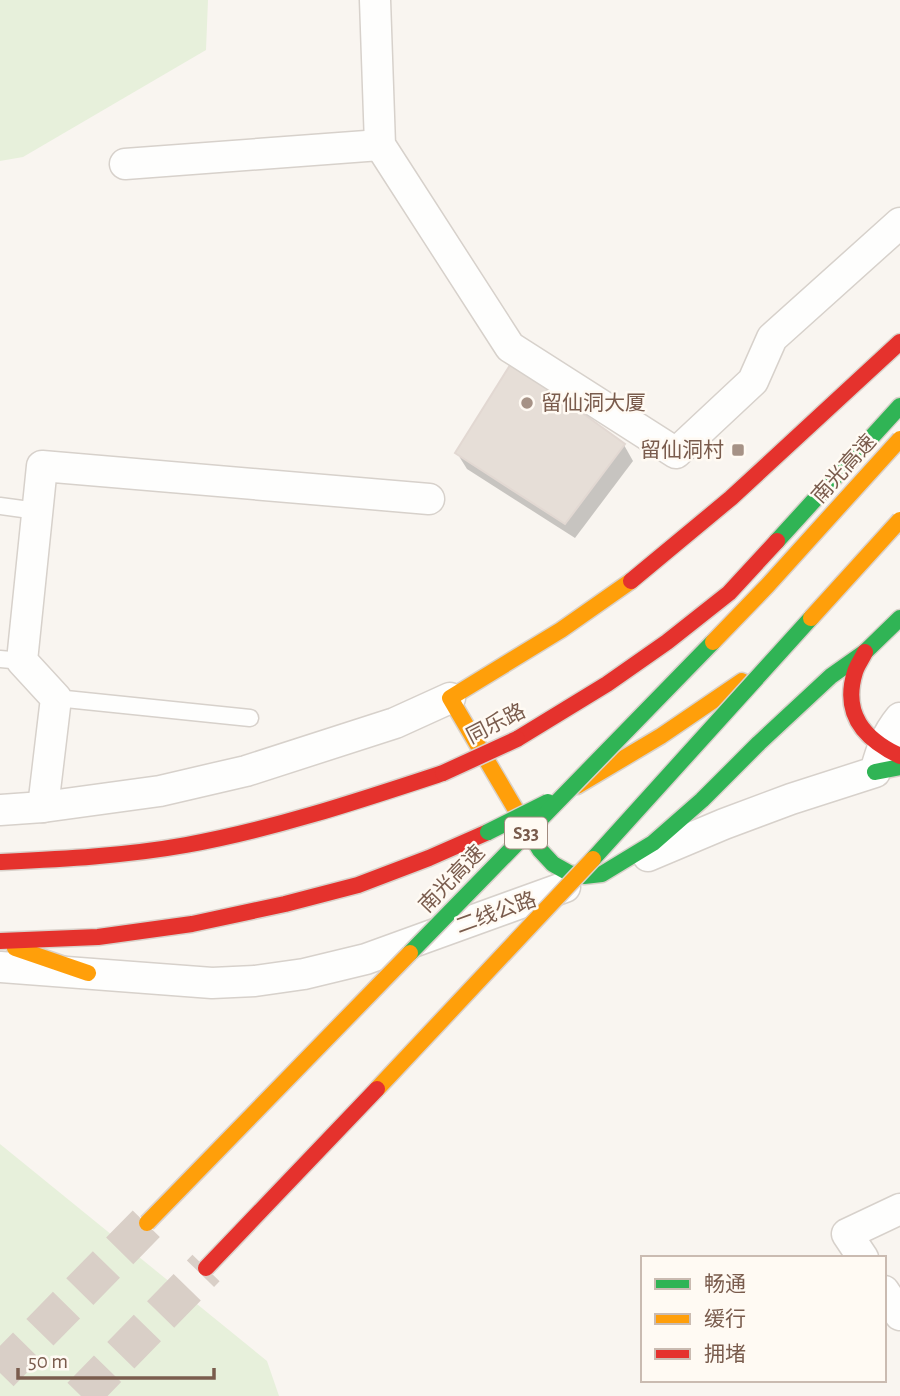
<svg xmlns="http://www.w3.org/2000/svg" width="900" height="1396" font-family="'Alegreya Sans','Noto Sans SC',sans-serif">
<rect width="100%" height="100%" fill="#f9f5f0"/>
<g fill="#e7f0db">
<polygon points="0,0 208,0 206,50 23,157 0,161"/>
<polygon points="0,1144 267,1361 279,1396 0,1396"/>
</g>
<polygon fill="#0003" points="624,445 633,461 575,538 467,469 457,453"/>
<polygon fill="#e6ded7" stroke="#e2d8d2" stroke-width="2" points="512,362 625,444 565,524 455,453"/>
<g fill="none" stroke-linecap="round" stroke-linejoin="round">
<g stroke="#d9cfc7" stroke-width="38" stroke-dasharray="38 19" stroke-linecap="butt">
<polyline points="0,1373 147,1223"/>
<polyline points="81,1396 206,1268"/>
</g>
<g stroke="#d7d1cb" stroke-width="19">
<g id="lane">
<polyline points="0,506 37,511"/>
<polyline points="0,659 22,661"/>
<polyline points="56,698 250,718"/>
</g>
</g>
<g stroke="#d7d1cb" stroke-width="33">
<g id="street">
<polyline points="375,0 380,145 510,347 676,453 753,381 772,338 900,223"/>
<polyline points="125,164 380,145"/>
<polyline points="43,807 56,698 22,661 42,466 429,499"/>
<polyline points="0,810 43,807 160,791 246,771 395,723 450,698"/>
<path d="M648,856L724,824L791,799L875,772C881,751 886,735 900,718"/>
<polyline points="0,967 212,983 255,981 304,974 366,959 565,887"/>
<polyline points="863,1258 847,1234 900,1209"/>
<polyline points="884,1291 900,1315"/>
</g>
</g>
<g stroke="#d9d2cb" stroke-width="19">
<g id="fast">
<polyline points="777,541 900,406"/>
<polyline points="875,772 900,767"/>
<polyline points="526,827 540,850 553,864 569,873 584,876 602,874 653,843 702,800 759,743 831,676 865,652 900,618"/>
</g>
</g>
<g stroke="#d9d2cb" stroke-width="19">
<g id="slow">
<polyline points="577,786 661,736 742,681"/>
<polyline points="526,827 450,698 561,630 631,581"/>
<polyline points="15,948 88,973"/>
</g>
</g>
<g stroke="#d9d2cb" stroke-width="19">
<g id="jam">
<polyline points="631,581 731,498 900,342"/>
<path d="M865,652C862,659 857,665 855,672C842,714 864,739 900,756"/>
<polyline points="517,739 607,684 667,642 729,593 777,541"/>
<path d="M0,862C62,859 125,856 186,845C274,829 358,801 443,773"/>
<polyline points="0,941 98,937 192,924 285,904 358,885 429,858 488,832"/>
</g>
</g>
<use href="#lane" stroke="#fefefd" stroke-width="16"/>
<use href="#street" stroke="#fefefd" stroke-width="30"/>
<use href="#fast" stroke="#30b455" stroke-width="16"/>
<use href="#slow" stroke="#ff9f0a" stroke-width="16"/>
<use href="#jam" stroke="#e5322d" stroke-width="16"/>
<g stroke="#dad1cc" stroke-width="19" stroke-linecap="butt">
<g id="fast-bridge">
<polyline points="488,832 548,802"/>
<polyline points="593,859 811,618"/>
<polyline points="410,953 713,642"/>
</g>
</g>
<g stroke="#dad1cc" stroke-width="19" stroke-linecap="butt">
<g id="slow-bridge">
<polyline points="811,618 900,520"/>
<polyline points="713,642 768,585 900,439"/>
<polyline points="377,1089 593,859"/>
<polyline points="147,1223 410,953"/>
</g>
</g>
<g stroke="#dad1cc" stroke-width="19" stroke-linecap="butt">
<g id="jam-bridge">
<polyline points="443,773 517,739"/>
<polyline points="206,1268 377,1089"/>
</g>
</g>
<use href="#fast-bridge" stroke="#30b455" stroke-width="16"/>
<use href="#slow-bridge" stroke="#ff9f0a" stroke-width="16"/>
<use href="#jam-bridge" stroke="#e5322d" stroke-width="16"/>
</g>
<g fill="#a69286" stroke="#fffaf3" stroke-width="2.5">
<circle cx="527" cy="403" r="7"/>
<rect x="731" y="443" width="14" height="14" rx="3.5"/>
</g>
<g text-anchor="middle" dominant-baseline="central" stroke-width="5" stroke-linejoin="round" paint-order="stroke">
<rect fill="#fffaf3" stroke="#a28b7f" stroke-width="2" x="505" y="817.5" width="42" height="31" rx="5"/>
<g font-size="19" font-weight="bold" fill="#7a5c4d">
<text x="526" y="833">S33</text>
</g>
<g font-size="21" fill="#7a5c4d" stroke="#fffaf3" text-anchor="start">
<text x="541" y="403">留仙洞大厦</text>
<text x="724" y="450" text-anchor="end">留仙洞村</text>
</g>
<g font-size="21" fill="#7a5c4d" stroke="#fffaf3">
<text transform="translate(844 469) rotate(-48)">南光高速</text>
<text transform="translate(496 724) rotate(-27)">同乐路</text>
<text transform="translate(452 879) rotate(-46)">南光高速</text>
<text transform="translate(496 913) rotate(-20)">二线公路</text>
</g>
</g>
<rect x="641" y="1256" width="245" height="126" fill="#fffaf3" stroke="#cabbb1" stroke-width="2"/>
<rect x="655" y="1279" width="35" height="10" fill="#30b455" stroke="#cabbb1" stroke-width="2"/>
<text x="704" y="1291" font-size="21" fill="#7a5c4d">畅通</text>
<rect x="655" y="1314" width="35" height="10" fill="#ff9f0a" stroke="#cabbb1" stroke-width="2"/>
<text x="704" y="1326" font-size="21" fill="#7a5c4d">缓行</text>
<rect x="655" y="1349" width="35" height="10" fill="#e5322d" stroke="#cabbb1" stroke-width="2"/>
<text x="704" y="1361" font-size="21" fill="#7a5c4d">拥堵</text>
<path d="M18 1368v10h196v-10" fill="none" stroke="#7a5c4d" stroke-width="3.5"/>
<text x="28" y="1368" font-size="21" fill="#7a5c4d" stroke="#fffaf3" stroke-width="5" paint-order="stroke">50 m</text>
</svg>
